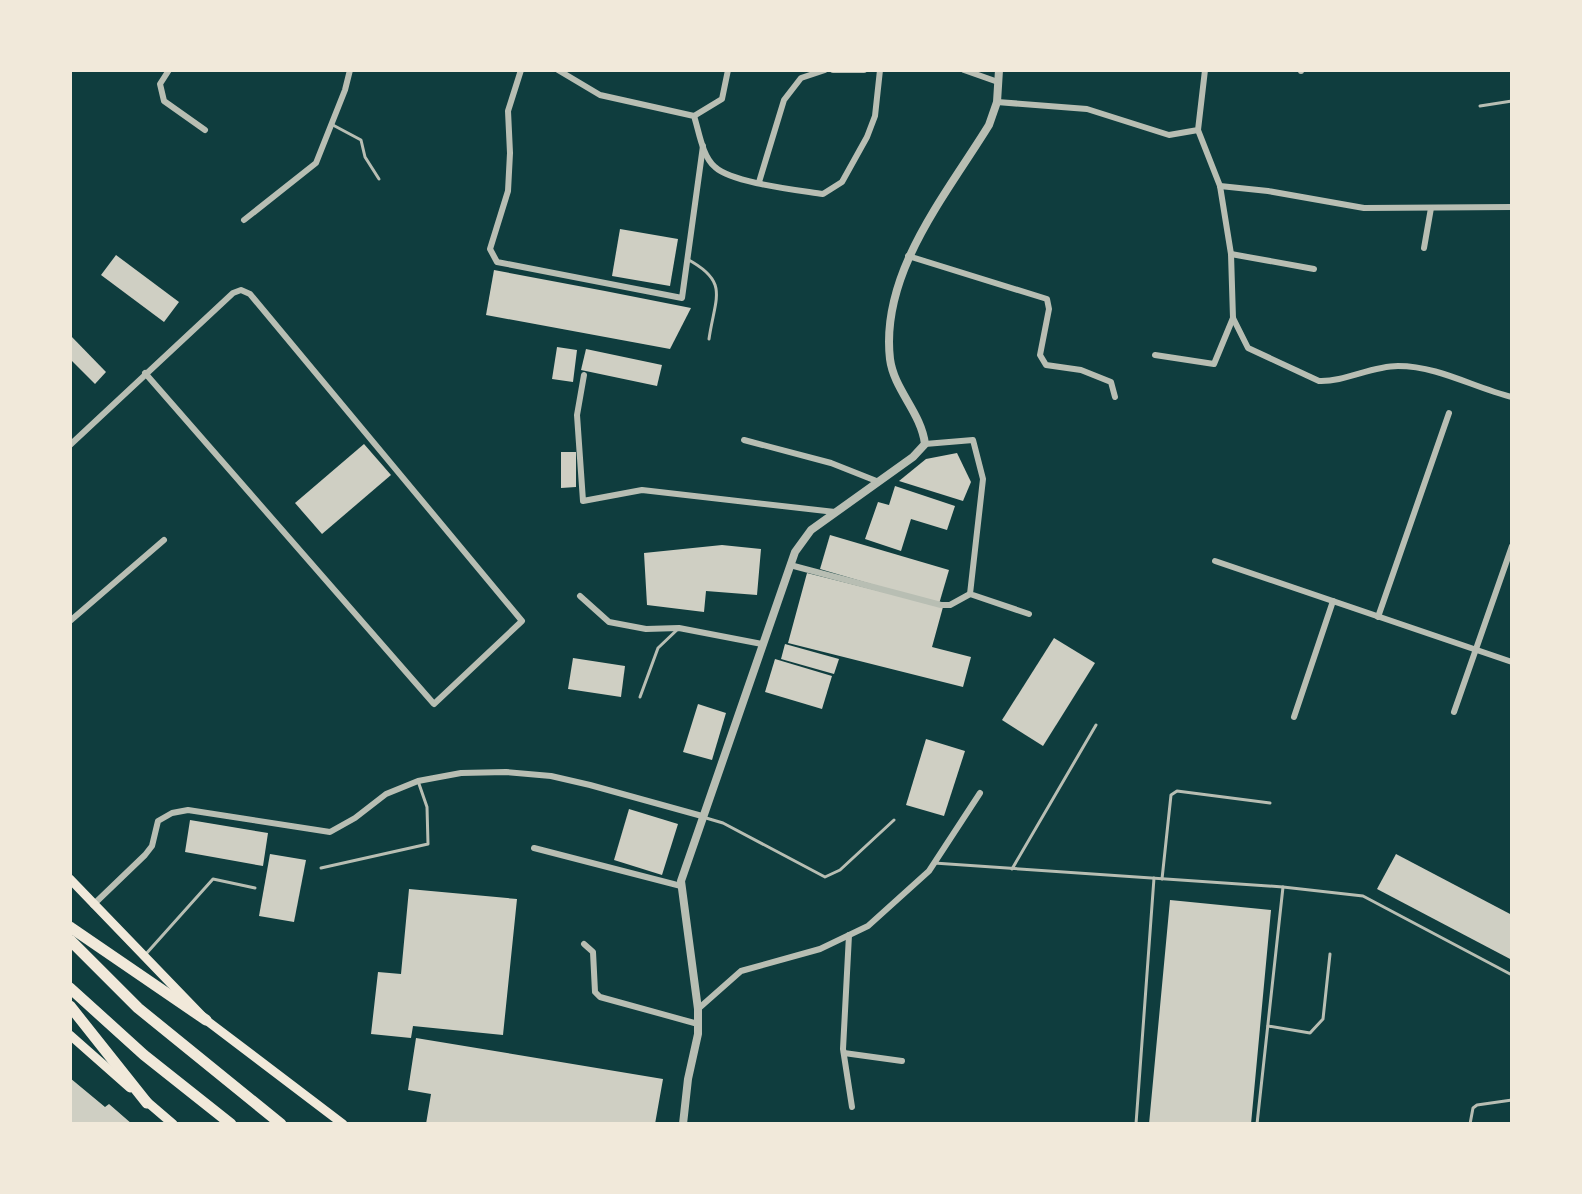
<svg xmlns="http://www.w3.org/2000/svg" width="1582" height="1194" font-family="Barlow,sans-serif">
<rect width="100%" height="100%" fill="#0f3d3e"/>
<g fill="#cfcfc3">
<polygon points="620,229 678,239 670,286 612,276"/>
<polygon points="116,255 179,302 164,322 101,275"/>
<polygon points="494,270 605,291 691,308 670,349 486,315"/>
<polygon points="70,335 106,372 95,384 70,359"/>
<polygon points="557,347 577,350 573,382 552,379"/>
<polygon points="586,349 662,365 657,386 581,370"/>
<polygon points="364,444 391,475 322,534 295,503"/>
<polygon points="561,452 576,452 576,487 561,488"/>
<polygon points="957,453 971,482 963,501 899,481 926,459"/>
<polygon points="895,486 955,506 947,530 911,519 901,551 865,539 878,502 889,505"/>
<polygon points="830,535 949,570 939,604 820,569"/>
<polygon points="722,545 761,549 757,595 706,591 704,612 647,605 644,553"/>
<polygon points="807,573 943,607 932,647 971,657 963,687 788,643"/>
<polygon points="1054,638 1095,663 1043,746 1002,720"/>
<polygon points="785,644 839,659 834,674 781,659"/>
<polygon points="573,658 625,666 621,697 568,689"/>
<polygon points="775,659 832,676 822,709 765,692"/>
<polygon points="698,704 726,713 712,760 683,752"/>
<polygon points="926,739 965,751 944,816 906,805"/>
<polygon points="629,809 678,824 662,875 614,860"/>
<polygon points="190,820 268,833 263,866 185,852"/>
<polygon points="270,854 306,860 294,922 259,916"/>
<polygon points="1396,854 1512,915 1512,960 1377,889"/>
<polygon points="409,889 517,899 503,1035 413,1026 411,1038 371,1034 378,972 401,974"/>
<polygon points="1170,900 1271,910 1251,1124 1149,1124"/>
<polygon points="416,1038 663,1079 655,1124 426,1124 431,1094 408,1090"/>
<polygon points="70,1078 105,1107 109,1104 132,1124 70,1124"/>
</g>
<g fill="none" stroke-linecap="round" stroke-linejoin="round">
<g stroke="#b8beb3" stroke-width="3">
<polyline points="1480,106 1512,101"/>
<polyline points="331,124 361,140 365,157 379,179"/>
<path d="M687,259C730,282 715,297 709,339"/>
<polyline points="640,697 658,648 679,628"/>
<polyline points="706,818 723,823 825,877 840,870 894,820"/>
<polyline points="934,863 1283,887 1363,896 1512,975"/>
<polyline points="321,868 428,844 427,807 418,781"/>
<polyline points="1012,869 1096,725"/>
<polyline points="1162,879 1171,795 1177,791 1270,803"/>
<polyline points="145,955 213,879 255,888"/>
<polyline points="1268,1026 1310,1033 1323,1019 1330,954"/>
<polyline points="1136,1124 1154,878"/>
<polyline points="1257,1124 1283,887"/>
<polyline points="1470,1124 1473,1108 1477,1105 1512,1100"/>
</g>
<g stroke="#b8beb3" stroke-width="6">
<polyline points="169,70 160,84 164,101 205,130"/>
<polyline points="521,70 508,111 510,153 508,191 490,249 497,262 682,298 703,146"/>
<path d="M558,70L600,95L694,116C699,131 702,156 715,167C732,183 798,190 823,194L842,182L867,137L875,116L880,70"/>
<polyline points="833,70 864,70"/>
<polyline points="964,70 998,82"/>
<polyline points="1301,71 1301,70"/>
<polyline points="997,102 1087,109 1169,135 1198,130 1205,70"/>
<polyline points="694,116 722,99 728,70"/>
<path d="M1198,130L1220,186L1231,254L1233,318L1248,348L1319,381C1345,382 1371,366 1398,366C1439,366 1474,388 1512,397"/>
<polyline points="759,182 784,100 801,78 825,70"/>
<polyline points="1220,186 1268,191 1364,208 1512,207"/>
<polyline points="244,220 316,163 345,90 350,70"/>
<polyline points="1424,248 1431,208"/>
<polyline points="1231,254 1314,269"/>
<polyline points="908,256 1047,299 1049,309 1040,355 1046,365 1081,370 1111,382 1115,397"/>
<polyline points="1155,355 1214,364 1233,318"/>
<polyline points="584,375 577,415 583,501 642,490 835,512"/>
<polyline points="744,440 831,463 879,482"/>
<polyline points="925,444 973,440 983,479 970,594 1029,614"/>
<polyline points="70,445 233,293 241,290 250,294 522,621 434,704 145,373"/>
<polyline points="1215,561 1512,662"/>
<polyline points="790,565 941,605 950,605 970,594"/>
<polyline points="580,596 609,622 646,629 679,628 762,644"/>
<polyline points="1378,617 1449,413"/>
<polyline points="70,621 164,540"/>
<polyline points="1454,712 1512,546"/>
<polyline points="1294,717 1333,601"/>
<polyline points="534,848 681,886"/>
<polyline points="93,905 145,855 152,846 158,821 172,813 188,810 330,832 355,818 386,794 418,781 461,773 506,772 551,776 590,785 702,816"/>
<polyline points="849,935 843,1049 852,1107"/>
<polyline points="584,944 593,952 595,992 600,997 698,1024"/>
<polyline points="698,1009 741,971 820,949 868,926 929,871 980,793"/>
<polyline points="844,1053 902,1061"/>
</g>
<path stroke="#b8beb3" stroke-width="8" d="M683,1124L688,1079L698,1034V1009L681,881L795,552L811,530L913,457L925,444C921,412 894,390 890,359C880,273 946,195 989,125L997,102L999,70"/>
<g stroke="#f1e9da" stroke-width="9">
<polyline points="70,879 206,1020 343,1124"/>
<polyline points="70,1035 130,1088"/>
<polyline points="145,1100 173,1124"/>
</g>
<g stroke="#f1e9da" stroke-width="11">
<polyline points="70,927 206,1020"/>
<polyline points="70,940 138,1008 281,1124"/>
<polyline points="70,988 144,1055 231,1124"/>
<polyline points="70,1006 147,1103"/>
</g>
</g>
<rect width="1582" height="1194" fill="none" stroke="#f1e9da" stroke-width="144"/>
</svg>
